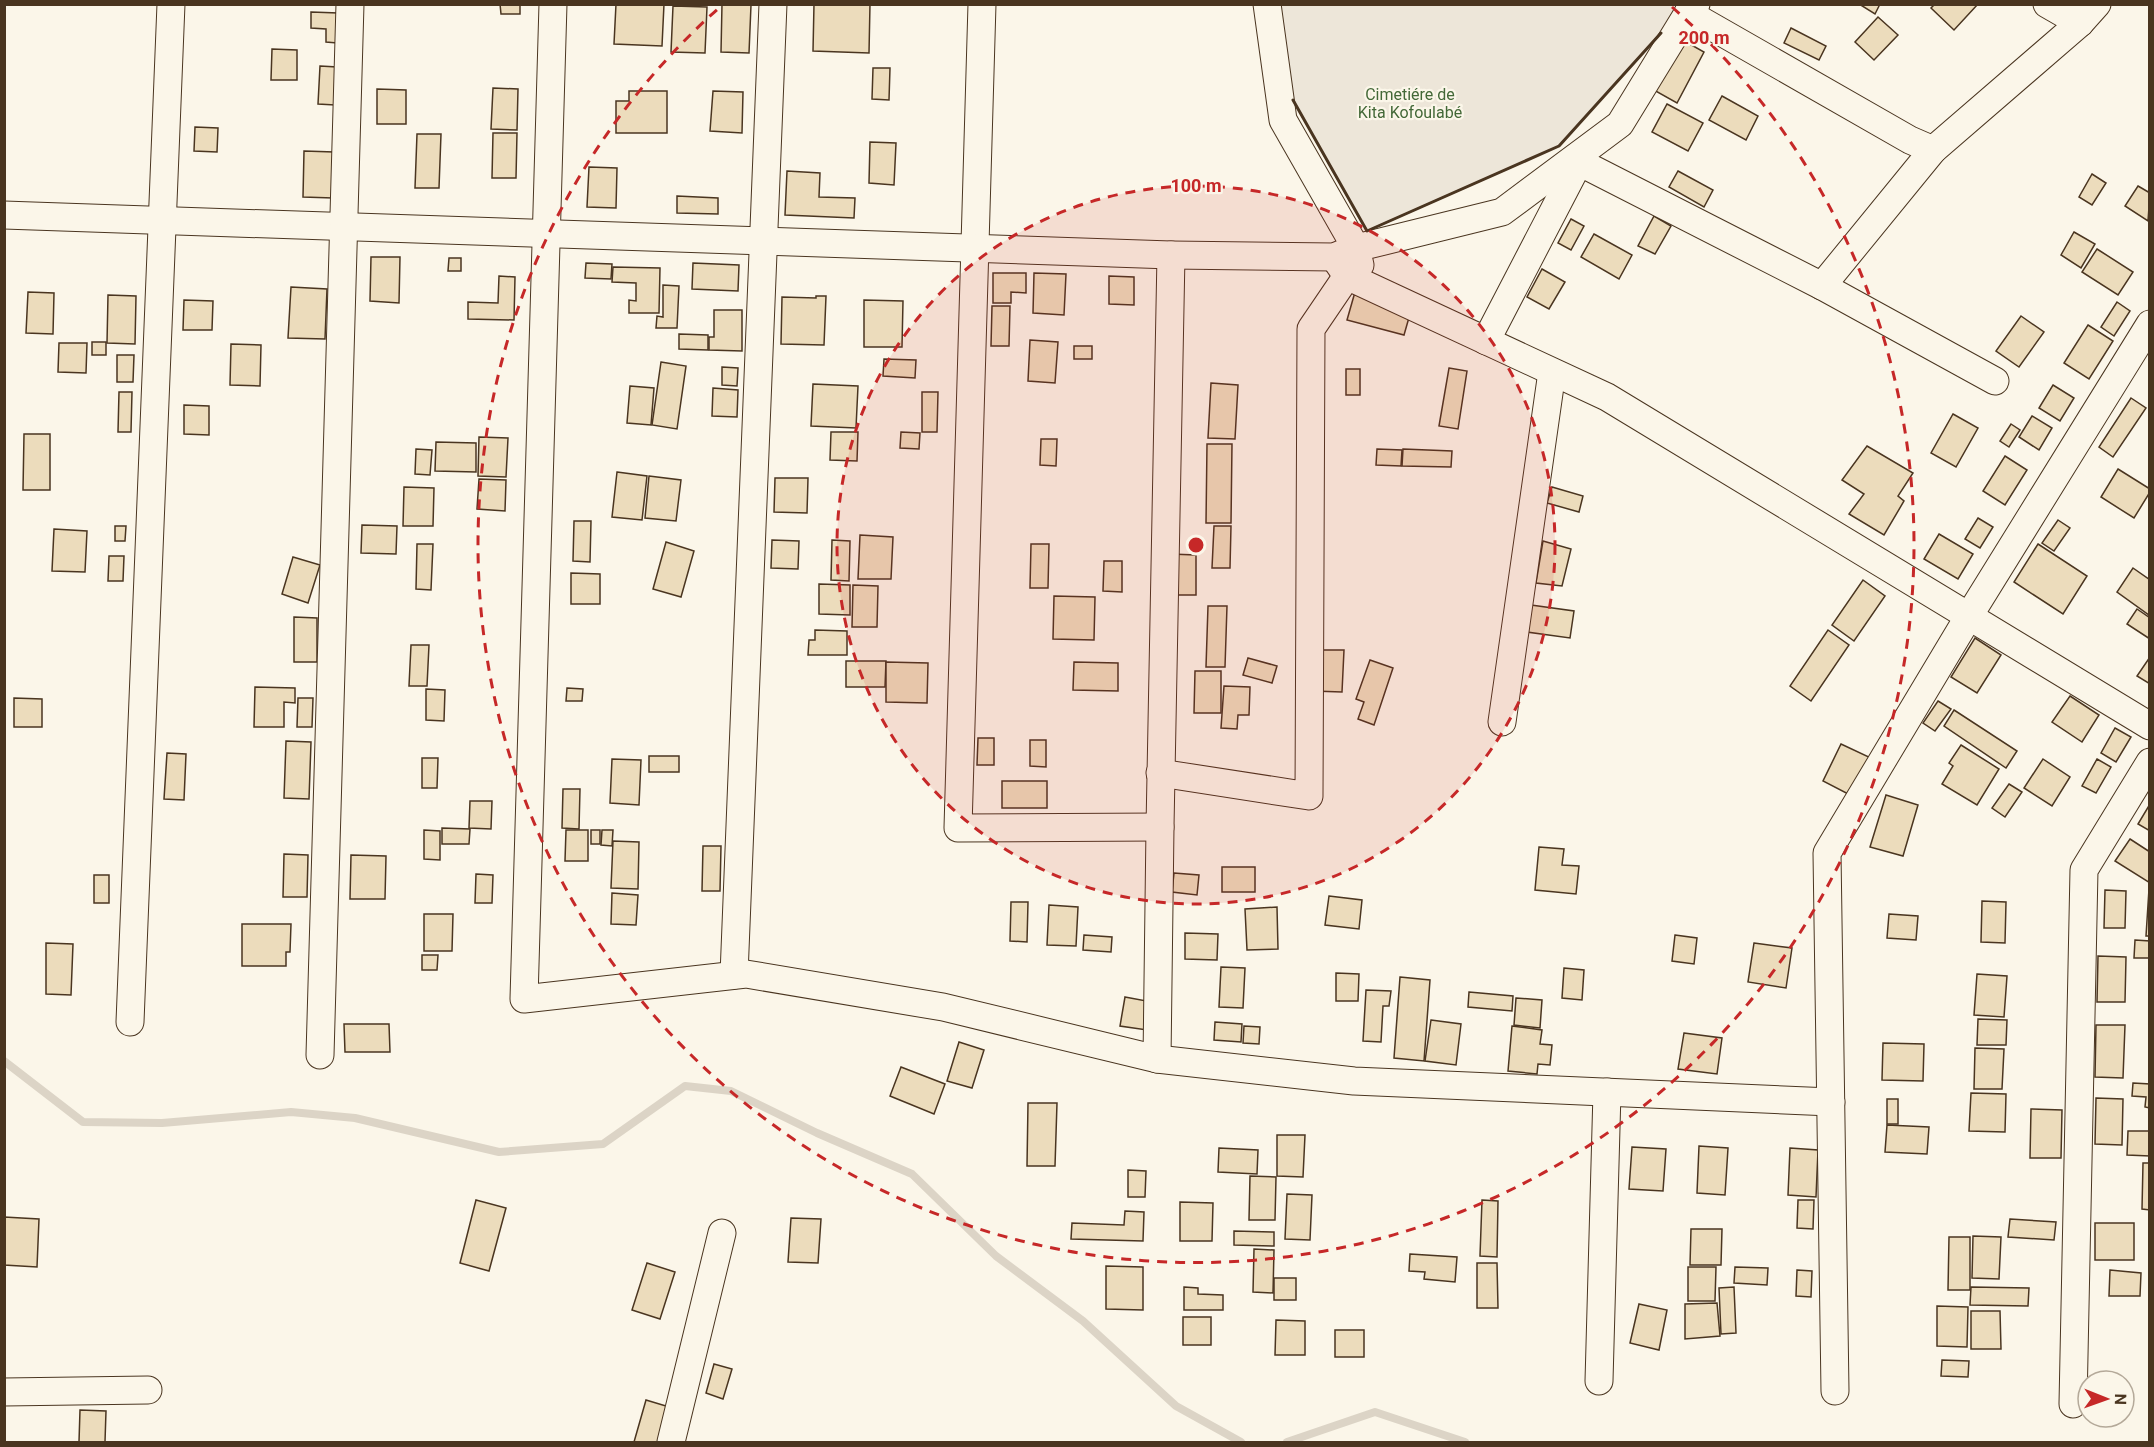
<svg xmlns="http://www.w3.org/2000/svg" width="2154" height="1447" font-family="Roboto,sans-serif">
<rect width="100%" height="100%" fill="#fbf6e9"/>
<polygon fill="#ede6d9" stroke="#887966" stroke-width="1.5" points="1279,5 1683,5 1651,44 1559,146 1367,231 1293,100"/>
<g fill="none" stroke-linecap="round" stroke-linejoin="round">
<g stroke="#dcd4c6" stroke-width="8">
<polyline points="4,1061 83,1122 162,1123 291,1112 355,1118 499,1152 603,1144 685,1086 731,1091 817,1133 912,1174 996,1256 1083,1321 1176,1406 1241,1442"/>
<polyline points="1287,1442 1375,1412 1465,1442"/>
</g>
</g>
<g fill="#ecdcbc" stroke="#4a3520" stroke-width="1.5">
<polygon points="500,4 520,4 520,14 501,14"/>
<polygon points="616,4 664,4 662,46 614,44"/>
<polygon points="722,4 751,5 749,53 721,52"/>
<polygon points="814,4 870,4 869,53 813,51"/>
<polygon points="1859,4 1880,4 1875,14"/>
<polygon points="1935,4 1978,4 1954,30 1931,8"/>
<polygon points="673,6 707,7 705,53 671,52"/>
<polygon points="311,12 338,13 337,43 326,42 326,29 311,28"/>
<polygon points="1878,17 1898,35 1874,60 1855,42"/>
<polygon points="1791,28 1826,46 1819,60 1784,43"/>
<polygon points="1679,38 1704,52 1677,103 1652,89"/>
<polygon points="272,49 297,50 297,80 271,80"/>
<polygon points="320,66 337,67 335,105 318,104"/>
<polygon points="873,68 890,68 889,100 872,99"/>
<polygon points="493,88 518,89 517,130 491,129"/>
<polygon points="377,89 406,90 406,124 377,124"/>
<polygon points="629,91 667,91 667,133 616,133 616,101 629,101"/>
<polygon points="713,91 743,92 742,133 710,131"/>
<polygon points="1722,96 1758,116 1746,140 1709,120"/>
<polygon points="1667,104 1703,123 1688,151 1652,132"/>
<polygon points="195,127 218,128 217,152 194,151"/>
<polygon points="493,133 517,133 516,178 492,178"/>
<polygon points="417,134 441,134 439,188 415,188"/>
<polygon points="870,142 896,143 894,185 869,183"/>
<polygon points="304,151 334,152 333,198 303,197"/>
<polygon points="589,167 617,168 616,208 587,207"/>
<polygon points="787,171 820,173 819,197 855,198 854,218 785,215"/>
<polygon points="1678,171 1713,190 1704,207 1669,187"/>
<polygon points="2092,174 2106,183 2092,205 2079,197"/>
<polygon points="2138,186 2150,193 2148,221 2125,206"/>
<polygon points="677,196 718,198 718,214 677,213"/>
<polygon points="1654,216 1671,226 1655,254 1638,246"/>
<polygon points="1571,219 1584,226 1571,250 1558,243"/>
<polygon points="2074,232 2095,244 2081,268 2061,255"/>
<polygon points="1594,234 1632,255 1619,279 1581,257"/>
<polygon points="2097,249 2133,272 2118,295 2082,272"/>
<polygon points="371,257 400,257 399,303 370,301"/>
<polygon points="449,258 461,258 461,271 448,271"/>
<polygon points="586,263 612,264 611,279 585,278"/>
<polygon points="693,263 739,265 738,291 692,289"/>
<polygon points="613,267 660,268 659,313 629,313 629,300 636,301 636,283 612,282"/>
<polygon points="1542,269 1565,282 1549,309 1527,297"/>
<polygon points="993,273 1026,273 1026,293 1011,292 1011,303 993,303"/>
<polygon points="1034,273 1066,274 1064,315 1033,313"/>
<polygon points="499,276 515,277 514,320 468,319 468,302 498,303"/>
<polygon points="1109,276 1134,277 1134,305 1109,304"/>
<polygon points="663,285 679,286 677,328 656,328 657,316 663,317"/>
<polygon points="291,287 327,289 325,339 288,338"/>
<polygon points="28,292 54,293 53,334 26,333"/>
<polygon points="1355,292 1412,307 1404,335 1347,320"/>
<polygon points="108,295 136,296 135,344 107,343"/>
<polygon points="816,296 826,296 824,345 781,344 782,297 816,298"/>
<polygon points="184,300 213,301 212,330 183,330"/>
<polygon points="864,300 903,301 902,347 864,347"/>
<polygon points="2117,302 2130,311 2114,336 2101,327"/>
<polygon points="992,306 1010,306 1009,346 991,346"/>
<polygon points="714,310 742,310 742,351 709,350 709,337 714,337"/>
<polygon points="2021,316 2044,332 2019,367 1996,351"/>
<polygon points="2088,325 2113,341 2089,379 2064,363"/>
<polygon points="679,334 708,335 708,350 679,349"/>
<polygon points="1030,340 1058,342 1055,383 1028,381"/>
<rect x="92" y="342" width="14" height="13"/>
<polygon points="59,343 87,343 86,373 58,372"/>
<polygon points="231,344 261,345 260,386 230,385"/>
<rect x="1074" y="346" width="18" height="13"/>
<polygon points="117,355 134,355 133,382 117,382"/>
<polygon points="884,359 916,360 915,378 883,376"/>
<polygon points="661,362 686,366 677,429 652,425"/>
<polygon points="722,367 738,368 737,386 722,385"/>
<polygon points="1449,368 1467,371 1458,429 1439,426"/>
<rect x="1346" y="369" width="14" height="26"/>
<polygon points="1211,383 1238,385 1235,439 1208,438"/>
<polygon points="813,384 858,386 856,428 811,426"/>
<polygon points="2053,385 2074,398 2060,421 2039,408"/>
<polygon points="630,386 654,388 651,425 627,423"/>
<polygon points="713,388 738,390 737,417 712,416"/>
<polygon points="119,392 132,392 131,432 118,432"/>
<polygon points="922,392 938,392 937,432 922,432"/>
<polygon points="2131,398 2146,408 2113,457 2099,447"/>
<polygon points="184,405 209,406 209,435 184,434"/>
<polygon points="1953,414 1978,428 1956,467 1931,453"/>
<polygon points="2032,416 2052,428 2039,450 2019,437"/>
<polygon points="2011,424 2020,430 2009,447 2000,441"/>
<polygon points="831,432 858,432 857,461 830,460"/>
<polygon points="901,432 920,433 919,449 900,448"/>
<polygon points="24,434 50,434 50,490 23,490"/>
<polygon points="479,437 508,438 506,477 478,476"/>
<polygon points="1041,439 1057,439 1056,466 1040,465"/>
<polygon points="436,442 476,443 476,472 435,471"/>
<polygon points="1207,444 1232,444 1231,523 1206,523"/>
<polygon points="1867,446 1913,473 1898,496 1904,501 1884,535 1849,514 1864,494 1842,480"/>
<polygon points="416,449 432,450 430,475 415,474"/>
<polygon points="1377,449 1402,450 1401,466 1376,465"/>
<polygon points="1403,449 1452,451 1451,467 1402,466"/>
<polygon points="2005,456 2027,470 2005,505 1983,491"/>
<polygon points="2118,469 2150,489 2150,492 2134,518 2101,497"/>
<polygon points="617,472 647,476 642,520 612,517"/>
<polygon points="649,476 681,480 676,521 645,518"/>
<polygon points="775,478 808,478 807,513 774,512"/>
<polygon points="479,479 506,480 505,511 477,509"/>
<polygon points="404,487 434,488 433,526 403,526"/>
<polygon points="1552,487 1583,496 1579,512 1547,503"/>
<polygon points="1978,518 1993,527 1980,548 1965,539"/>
<polygon points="2058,520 2070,528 2054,551 2042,543"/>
<polygon points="574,521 591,521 590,562 573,561"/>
<polygon points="362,525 397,526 396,554 361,553"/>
<polygon points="115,526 126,526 125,541 115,541"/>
<polygon points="1214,526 1231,526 1230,568 1212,568"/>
<polygon points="54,529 87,531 85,572 52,571"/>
<polygon points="1939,534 1973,554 1958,579 1924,559"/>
<polygon points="860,535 893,537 891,579 858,579"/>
<polygon points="772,540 799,541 798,569 771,568"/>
<polygon points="832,540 850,541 849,581 831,580"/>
<polygon points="1543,541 1571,549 1562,586 1536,583"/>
<polygon points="666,542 694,551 681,597 653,589"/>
<polygon points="417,544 433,544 431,590 416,589"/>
<polygon points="1031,544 1049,544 1048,588 1030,588"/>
<polygon points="2038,544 2087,576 2063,614 2014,582"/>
<polygon points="1170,554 1196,555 1196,595 1170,595"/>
<polygon points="109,556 124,556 123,581 108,581"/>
<polygon points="293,557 320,565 308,603 282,594"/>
<polygon points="1104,561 1122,561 1122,592 1103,591"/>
<polygon points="2133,568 2150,580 2149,615 2117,592"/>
<polygon points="571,573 600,574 600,604 571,604"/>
<polygon points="1863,580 1885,596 1854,641 1832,625"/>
<polygon points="819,584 850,585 850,615 819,614"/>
<polygon points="853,585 878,586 877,627 852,627"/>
<polygon points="1054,596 1095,597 1094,640 1053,639"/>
<polygon points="1531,605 1574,611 1570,638 1527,632"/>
<polygon points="1208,606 1227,606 1225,667 1206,667"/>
<polygon points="2137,609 2150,618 2150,639 2127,624"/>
<polygon points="294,617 317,618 317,662 294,662"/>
<polygon points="815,630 847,631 847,655 808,655 809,640 815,640"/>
<polygon points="1828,630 1849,645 1811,701 1790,686"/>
<polygon points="1975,638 2001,655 1977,693 1951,677"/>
<polygon points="411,645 429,645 427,686 409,686"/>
<polygon points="1314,650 1344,650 1342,692 1313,691"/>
<polygon points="2150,657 2150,684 2137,676"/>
<polygon points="1248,658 1277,666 1272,683 1243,675"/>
<polygon points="1370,660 1393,668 1374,725 1358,719 1364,702 1356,699"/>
<polygon points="846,661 886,661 885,687 846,687"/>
<polygon points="886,662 928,663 927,703 886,702"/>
<polygon points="1074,662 1118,663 1118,691 1073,690"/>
<polygon points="1195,671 1221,671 1221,713 1194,713"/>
<polygon points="1224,686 1250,687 1249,715 1238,715 1237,729 1221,728"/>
<polygon points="255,687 295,688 295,703 284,702 284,727 254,727"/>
<polygon points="567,688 583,689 582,701 566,701"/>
<polygon points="426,689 445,690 444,721 426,720"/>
<polygon points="2070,696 2099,715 2082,742 2052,722"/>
<polygon points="14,698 42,699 42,727 14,727"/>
<polygon points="298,698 313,698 312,727 297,727"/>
<polygon points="1938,701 1951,709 1935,731 1923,723"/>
<polygon points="1954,710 2017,751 2006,768 1944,726"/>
<polygon points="2115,728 2131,737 2116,762 2101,753"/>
<polygon points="978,738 994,738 994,765 977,765"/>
<polygon points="1030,740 1046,740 1046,767 1030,766"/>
<polygon points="286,741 311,742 309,799 284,798"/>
<polygon points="1841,744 1871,758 1852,796 1823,781"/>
<polygon points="1961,745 1999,769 1977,805 1942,784 1953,766 1949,763"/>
<polygon points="167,753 186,754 184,800 164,799"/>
<rect x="649" y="756" width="30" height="16"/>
<polygon points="422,758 438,758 437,788 422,788"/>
<polygon points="612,759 641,760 639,805 610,803"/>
<polygon points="2043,759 2070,777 2052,806 2024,788"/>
<polygon points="2097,759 2111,767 2096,793 2082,786"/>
<rect x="1002" y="781" width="45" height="27"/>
<polygon points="2009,784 2022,792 2005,817 1992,808"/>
<polygon points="563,789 580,789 579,829 562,828"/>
<polygon points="1886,795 1918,805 1903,856 1870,847"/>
<polygon points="470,801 492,801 491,829 469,828"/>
<polygon points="2150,804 2150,831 2138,824"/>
<polygon points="442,828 470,829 469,844 442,844"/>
<polygon points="424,830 440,831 440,860 424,859"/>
<polygon points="566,830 588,830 588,861 565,861"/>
<rect x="591" y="830" width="9" height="14"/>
<polygon points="602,830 613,830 612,846 601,845"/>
<polygon points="2130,839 2150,852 2150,883 2115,861"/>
<polygon points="613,841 639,842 638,889 611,888"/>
<polygon points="703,846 721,846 720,891 702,891"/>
<polygon points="1539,847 1564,849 1562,865 1579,866 1576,894 1535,890"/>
<polygon points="284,854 308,855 307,897 283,897"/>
<polygon points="351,855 386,856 385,899 350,899"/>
<rect x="1222" y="867" width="33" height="25"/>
<polygon points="1174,873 1199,875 1197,895 1172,892"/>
<polygon points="476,874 493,875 492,903 475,903"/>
<rect x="94" y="875" width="15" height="28"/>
<polygon points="2149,889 2150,889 2150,936 2146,936"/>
<polygon points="2105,890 2126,891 2125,928 2104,928"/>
<polygon points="612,893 638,895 636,925 611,924"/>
<polygon points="1329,896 1362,900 1359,929 1325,925"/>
<polygon points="1982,901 2006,902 2005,943 1981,942"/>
<polygon points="1011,902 1028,902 1027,942 1010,941"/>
<polygon points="1049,905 1078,907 1076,946 1047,945"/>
<polygon points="1277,907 1278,949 1247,950 1245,909"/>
<polygon points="424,914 453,914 452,951 424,951"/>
<polygon points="1889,914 1918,916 1916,940 1887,938"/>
<polygon points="242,924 291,924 290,952 286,952 286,966 242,966"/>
<polygon points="1185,933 1218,934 1217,960 1185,959"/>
<polygon points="1084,935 1112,937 1111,952 1083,950"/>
<polygon points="1675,935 1697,938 1694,964 1672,961"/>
<polygon points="2135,940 2150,941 2150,958 2134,958"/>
<polygon points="46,943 73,944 71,995 46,994"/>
<polygon points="1754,943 1792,948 1786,988 1748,982"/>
<polygon points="422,955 438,955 437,970 422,970"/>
<polygon points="2098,956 2126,957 2125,1002 2097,1002"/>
<polygon points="1221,967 1245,968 1243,1008 1219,1007"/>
<polygon points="1564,968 1584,970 1582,1000 1562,998"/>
<polygon points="1336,973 1359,974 1358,1001 1336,1001"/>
<polygon points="1977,974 2007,976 2004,1017 1974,1015"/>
<polygon points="1400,977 1430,980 1424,1061 1394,1058"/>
<polygon points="1366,990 1391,991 1389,1006 1383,1006 1381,1042 1363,1041"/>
<polygon points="1469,992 1513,996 1512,1011 1468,1007"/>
<polygon points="1125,997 1152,1002 1147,1030 1120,1026"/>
<polygon points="1516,998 1542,1000 1540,1028 1514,1025"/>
<polygon points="1978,1019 2007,1020 2006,1045 1977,1045"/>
<polygon points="1431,1020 1461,1024 1456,1065 1425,1061"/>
<polygon points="1215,1022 1242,1024 1241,1042 1214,1040"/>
<polygon points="344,1024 389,1024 390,1052 345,1052"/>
<polygon points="2096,1025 2125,1025 2123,1078 2095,1077"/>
<polygon points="1244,1026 1260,1027 1259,1044 1243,1043"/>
<polygon points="1512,1026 1542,1030 1540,1044 1552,1045 1550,1065 1538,1064 1537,1074 1508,1071"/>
<polygon points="1684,1033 1722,1038 1717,1074 1678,1069"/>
<polygon points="959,1042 984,1050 972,1088 947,1081"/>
<polygon points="1883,1043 1924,1044 1923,1081 1882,1080"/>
<polygon points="1975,1048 2004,1049 2002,1089 1974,1089"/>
<polygon points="901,1067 945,1084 934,1114 890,1096"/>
<polygon points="2133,1083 2150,1084 2150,1108 2145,1107 2146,1097 2132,1096"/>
<polygon points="1971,1093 2006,1094 2005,1132 1969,1131"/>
<polygon points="2096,1098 2123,1099 2122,1145 2095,1144"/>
<rect x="1887" y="1099" width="11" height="25"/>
<polygon points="1028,1103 1057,1103 1055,1166 1027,1166"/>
<polygon points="2031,1109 2062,1110 2061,1158 2030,1158"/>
<polygon points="1887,1125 1929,1127 1927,1154 1885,1152"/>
<polygon points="2128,1131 2150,1131 2150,1156 2127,1155"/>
<polygon points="1277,1135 1305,1135 1303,1177 1277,1176"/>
<polygon points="1699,1146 1728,1148 1725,1195 1697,1193"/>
<polygon points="1632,1147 1666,1149 1663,1191 1629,1189"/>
<polygon points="1219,1148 1258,1150 1257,1174 1218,1172"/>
<polygon points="1790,1148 1818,1150 1816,1197 1788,1195"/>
<polygon points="2143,1163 2150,1163 2150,1210 2142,1209"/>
<polygon points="1128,1170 1146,1171 1145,1197 1128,1197"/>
<polygon points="1250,1176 1276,1177 1275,1220 1249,1220"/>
<polygon points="1287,1194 1312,1195 1310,1240 1285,1239"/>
<polygon points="476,1200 506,1208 489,1271 460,1263"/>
<polygon points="1482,1200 1498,1201 1497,1257 1480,1256"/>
<polygon points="1798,1200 1814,1200 1813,1229 1797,1228"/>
<polygon points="1180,1202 1213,1203 1212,1241 1180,1241"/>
<polygon points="1125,1211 1144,1212 1143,1241 1071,1239 1072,1223 1124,1225"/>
<polygon points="4,1217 39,1219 37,1267 4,1265"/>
<polygon points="791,1218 821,1219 818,1263 788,1262"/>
<polygon points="2010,1219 2056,1222 2054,1240 2008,1237"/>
<rect x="2095" y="1223" width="39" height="37"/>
<polygon points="1691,1229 1722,1229 1721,1265 1690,1265"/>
<polygon points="1234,1231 1274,1232 1274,1246 1234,1245"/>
<polygon points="1973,1236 2001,1237 1999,1279 1972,1278"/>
<polygon points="1949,1237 1970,1237 1970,1290 1948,1290"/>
<polygon points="1254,1249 1274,1250 1273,1293 1253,1292"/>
<polygon points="1410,1254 1457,1257 1455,1282 1424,1279 1425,1272 1409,1271"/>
<polygon points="647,1263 675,1272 660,1319 632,1310"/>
<polygon points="1477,1263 1497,1263 1498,1308 1477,1308"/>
<polygon points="1106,1266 1143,1267 1143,1310 1106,1309"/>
<polygon points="1688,1267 1716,1267 1715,1301 1688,1301"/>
<polygon points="1735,1267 1768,1268 1767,1285 1734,1283"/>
<polygon points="1797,1270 1812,1271 1811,1297 1796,1296"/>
<polygon points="2110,1270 2141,1273 2140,1296 2109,1296"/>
<rect x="1274" y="1278" width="22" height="22"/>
<polygon points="1184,1287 1198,1288 1198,1294 1223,1295 1223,1310 1184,1310"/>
<polygon points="1734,1287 1736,1333 1721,1334 1719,1288"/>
<polygon points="1971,1287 2029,1288 2028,1306 1970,1305"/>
<polygon points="1717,1303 1720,1336 1685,1339 1685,1304"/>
<polygon points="1639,1304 1667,1310 1659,1350 1630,1343"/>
<polygon points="1937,1306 1968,1307 1967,1347 1937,1346"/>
<polygon points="1971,1311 2000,1311 2001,1349 1971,1349"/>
<rect x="1183" y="1317" width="28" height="28"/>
<polygon points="1276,1320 1305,1321 1305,1355 1275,1355"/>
<rect x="1335" y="1330" width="29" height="27"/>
<polygon points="1942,1360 1969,1361 1968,1377 1941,1376"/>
<polygon points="714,1364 732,1369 723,1399 706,1393"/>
<polygon points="646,1400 676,1409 667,1442 634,1442"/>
<polygon points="80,1410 106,1411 105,1442 79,1442"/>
</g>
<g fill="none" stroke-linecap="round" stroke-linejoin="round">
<g stroke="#4a3520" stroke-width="29">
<g id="minor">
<polyline points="553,4 524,999 746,974 943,1007 1157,1059 1354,1081 1831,1102"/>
<polyline points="982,4 958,828 1160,827"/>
<polyline points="1267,4 1283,120 1356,248 1360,265"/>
<polyline points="2047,4 2080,23"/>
<polyline points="1688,13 1910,140 1933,150"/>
<polyline points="1579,162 1822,286 1995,381"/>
<polyline points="4,215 1171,255 1334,257 1356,248 1502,212 1620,124 1688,13 1696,4"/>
<polyline points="1334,257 1347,276 1607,397 2150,726"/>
<polyline points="1822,286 1933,150 2080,23 2097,4"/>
<polyline points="1486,341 1579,162 1583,157"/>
<polyline points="1502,722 1552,372"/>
<polyline points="1160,773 1309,796 1311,329 1347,276"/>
<polyline points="734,975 773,4"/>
<polyline points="130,1022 171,4"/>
<polyline points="320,1055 350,4"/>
<polyline points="1157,1059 1160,827 1171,255"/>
<polyline points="1599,1381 1607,1092"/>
<polyline points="1835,1391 1827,853 1969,616 2150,324"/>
<polyline points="4,1392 148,1390"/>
<polyline points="2073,1404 2084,870 2150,762"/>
<polyline points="671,1442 722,1233"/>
</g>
</g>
<use href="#minor" stroke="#fbf6e9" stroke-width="27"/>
<polyline stroke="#4a3520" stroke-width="3" points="1293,100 1367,231 1559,146 1661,33"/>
</g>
<circle cx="1196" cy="545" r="359" fill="#c62828" fill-opacity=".12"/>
<g fill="none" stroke="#c62828" stroke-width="3" stroke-dasharray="10 8">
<circle cx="1196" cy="545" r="359"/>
<path d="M1672 7A718 718 0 1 1 720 7"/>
</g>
<g text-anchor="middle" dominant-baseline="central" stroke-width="4.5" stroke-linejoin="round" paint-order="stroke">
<g font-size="16" fill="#436837" stroke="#fbf6e9">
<text x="1410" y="94">Cimetiére de<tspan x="1410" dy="18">Kita Kofoulabé</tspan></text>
</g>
</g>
<circle cx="1196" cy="545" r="9" fill="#c62828" stroke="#fbf6e9" stroke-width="3"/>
<g font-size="18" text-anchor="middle" font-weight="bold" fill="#c62828" stroke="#fbf6e9" stroke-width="4.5" stroke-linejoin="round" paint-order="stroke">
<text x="1704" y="44">200 m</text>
<text x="1196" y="192">100 m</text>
</g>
<rect width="2154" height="1447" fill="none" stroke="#4a3520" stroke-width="12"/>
<g transform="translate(2106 1399) rotate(91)"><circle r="28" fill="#fbf6e9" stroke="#b4a999" stroke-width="1.5"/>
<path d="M0-4.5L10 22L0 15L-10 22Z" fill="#c62828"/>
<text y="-9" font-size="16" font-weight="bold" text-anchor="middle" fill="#4a3520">N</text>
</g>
</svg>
